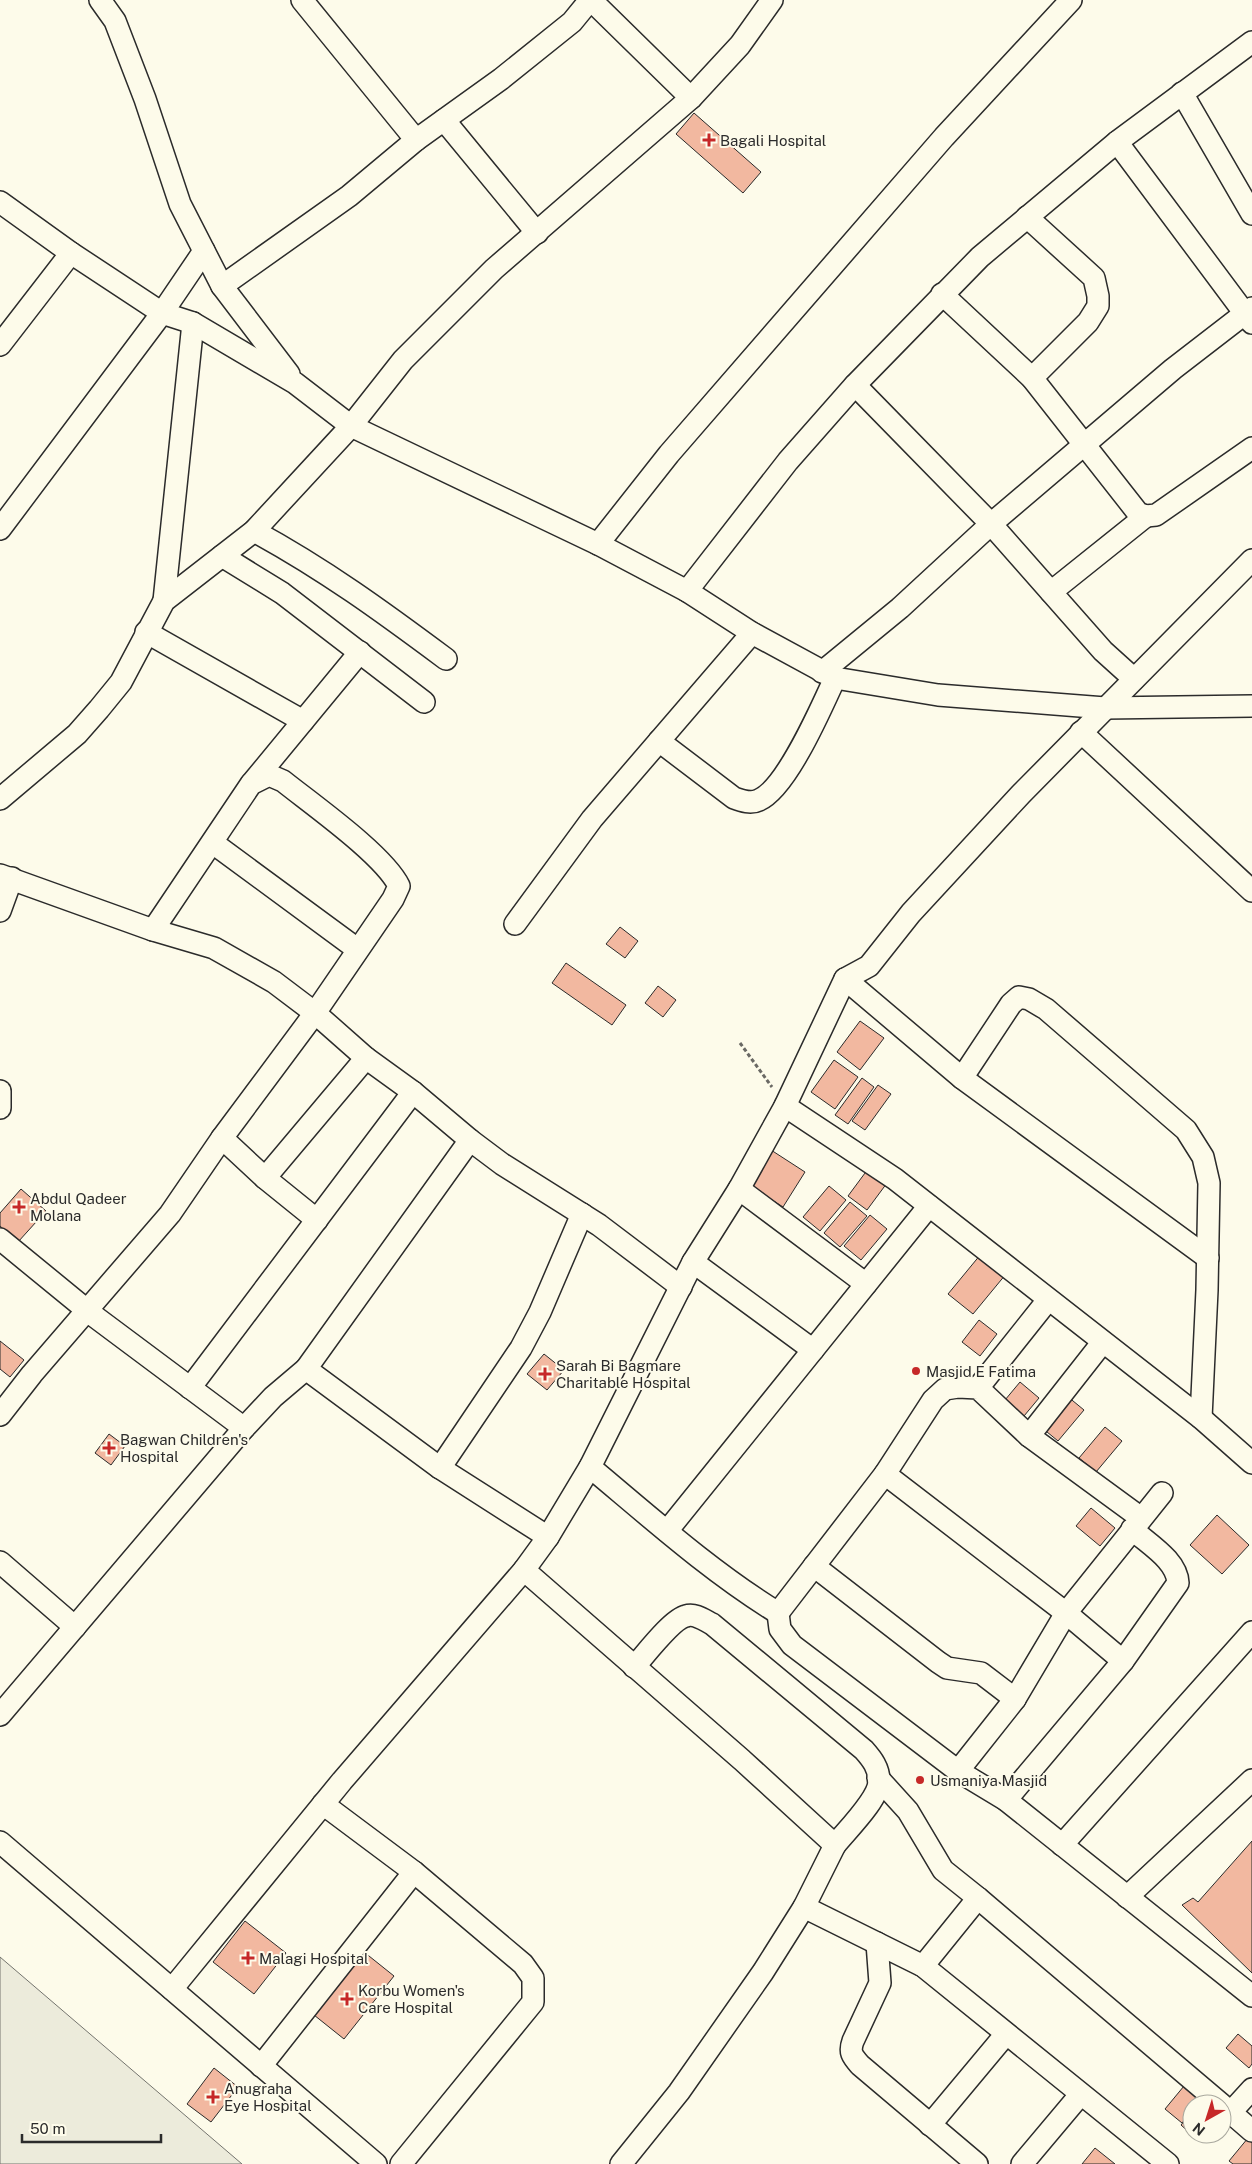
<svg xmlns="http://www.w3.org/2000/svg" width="1252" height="2164" font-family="'Public Sans',sans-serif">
<rect width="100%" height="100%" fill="#fdfbea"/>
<polygon fill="#ecebdb" stroke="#74746e" points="0,1957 242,2164 0,2164"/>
<g fill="#f2b8a0" stroke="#2b2b2b">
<polygon points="694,113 761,172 743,193 676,134"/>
<polygon points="620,927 638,941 625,958 606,944"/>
<polygon points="566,963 626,1005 612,1025 552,983"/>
<polygon points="658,986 676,1000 663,1017 645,1003"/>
<polygon points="860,1021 884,1038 860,1070 837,1052"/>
<polygon points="834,1060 858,1077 835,1109 811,1092"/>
<polygon points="862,1078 874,1087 848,1124 835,1115"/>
<polygon points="878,1085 891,1094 865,1130 852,1121"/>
<polygon points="771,1150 805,1172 783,1207 749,1185"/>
<polygon points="868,1169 887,1183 867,1210 848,1196"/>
<polygon points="829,1186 846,1200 820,1231 803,1217"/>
<polygon points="21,1189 46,1211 18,1242 0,1226 0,1213"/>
<polygon points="850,1202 867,1216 840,1247 824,1233"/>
<polygon points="870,1215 887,1229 861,1260 844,1246"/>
<polygon points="981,1254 1006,1274 973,1314 948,1294"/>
<polygon points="979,1320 997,1334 980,1356 962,1342"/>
<polygon points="0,1341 24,1360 10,1377 0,1369"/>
<polygon points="544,1354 564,1370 547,1390 527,1374"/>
<polygon points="1020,1382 1039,1398 1024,1416 1005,1400"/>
<polygon points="1067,1396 1084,1410 1058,1441 1041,1427"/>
<polygon points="1105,1427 1122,1441 1096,1472 1079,1458"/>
<polygon points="109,1434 125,1446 111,1465 95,1453"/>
<polygon points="1091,1508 1115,1528 1100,1546 1076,1526"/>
<polygon points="1217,1515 1249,1545 1222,1574 1190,1545"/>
<polygon points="1252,1841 1252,1973 1182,1905 1193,1898 1198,1902"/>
<polygon points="245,1921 286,1953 254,1994 213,1962"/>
<polygon points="364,1952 394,1976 344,2039 314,2015"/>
<polygon points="1238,2034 1252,2046 1252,2064 1249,2068 1226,2048"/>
<polygon points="214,2068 238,2087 211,2122 187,2104"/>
<polygon points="1184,2086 1201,2101 1198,2104 1192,2104 1192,2111 1182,2123 1165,2109"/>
<polygon points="1192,2112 1192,2134 1203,2134 1198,2140 1181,2125"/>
<polygon points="1248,2138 1252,2142 1252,2164 1233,2164 1229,2161"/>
<polygon points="1095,2148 1115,2164 1082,2164"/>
</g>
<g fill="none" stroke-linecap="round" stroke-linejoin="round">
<g stroke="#2b2b2b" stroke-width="24">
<g id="minor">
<polyline points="100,0 115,21 145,99 180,204 222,286 289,374"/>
<polyline points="302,0 416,140"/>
<polyline points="591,0 691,98"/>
<polyline points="1182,93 1252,214"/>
<polyline points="444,120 537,233"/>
<polyline points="1117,142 1252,323"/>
<polyline points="0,202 71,253 162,313 193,323 295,383 351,426 598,544 687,591 752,633 835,678 938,695 1105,708 1252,706"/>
<polyline points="1027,217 1094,278 1098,296 1098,306 1088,322 1032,378"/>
<polyline points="222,286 349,196 416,140 501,79 572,22 590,0"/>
<polyline points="942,294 1032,378 1138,513 1146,516 1156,515 1252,448"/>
<polyline points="0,345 71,253"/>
<polyline points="855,385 991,524 1103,651 1134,679"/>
<polyline points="0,529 162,313 204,251"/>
<path d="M254,531C324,569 383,612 446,659"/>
<polyline points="598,544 669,454 944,137 1071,0"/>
<polyline points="222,556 282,593 424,702"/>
<polyline points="687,591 788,461 855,385 980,257 1117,142 1252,42"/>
<polyline points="1051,592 1146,516"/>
<polyline points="164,601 193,323"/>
<polyline points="146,632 303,721"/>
<polyline points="822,672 900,608 991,524 1173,369 1252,308"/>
<polyline points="1081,732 1252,891"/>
<path d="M659,741L734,798C742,801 751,804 759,800C787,788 822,706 835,678"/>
<polyline points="252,783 360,652"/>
<polyline points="0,799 77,734 99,709 121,682 164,601 254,531 351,426 403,360 494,269 691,98 740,45 772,0"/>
<polyline points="213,843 357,949"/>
<polyline points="0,875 153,930 214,948 274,982 315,1013 366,1058 413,1092 470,1140 502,1164 599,1225 681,1287"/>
<polyline points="0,911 12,878"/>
<polyline points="515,924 592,819 752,633"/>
<polyline points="845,979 962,1078 1208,1258"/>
<polyline points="962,1078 1011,1004 1019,997 1029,999 1046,1009 1186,1130 1203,1157 1209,1183 1207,1290 1201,1418"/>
<polyline points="0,1091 0,1108"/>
<polyline points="785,1106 895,1179 1201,1418 1252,1463"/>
<polyline points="222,1138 265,1178 317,1220"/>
<polyline points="470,1140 306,1369 440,1468 548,1537"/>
<polyline points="265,1178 366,1058"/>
<polyline points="739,1189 866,1284"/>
<polyline points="0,1239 94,1316 244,1428"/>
<polyline points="693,1262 813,1350"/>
<polyline points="190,1388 413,1092"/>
<polyline points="978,1388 1048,1300"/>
<path d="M0,1415L32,1374L170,1214L222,1138L315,1013L393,899L399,886C384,855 313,805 283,781L269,775L251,784L153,930"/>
<polyline points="1029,1436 1102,1343"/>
<path d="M590,1467C650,1517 711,1572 778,1613L885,1474L1066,1613L1123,1661"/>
<polyline points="440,1468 521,1348 540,1312 582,1214"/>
<polyline points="885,1474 933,1400 945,1389 958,1387 978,1388 1029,1436 1141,1518"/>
<polyline points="667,1531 929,1206"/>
<polyline points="0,1562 75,1627"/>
<polyline points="814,1566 938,1662 947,1668 981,1673 1015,1699"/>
<polyline points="524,1570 742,1760 835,1845 804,1907 763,1972 679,2092 621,2164"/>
<polyline points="778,1613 780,1629 792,1645 958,1771 1006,1800 1252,1996"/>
<path d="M634,1667C645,1655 672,1619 686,1616C695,1613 704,1620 712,1624L864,1750C872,1759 879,1768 879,1781C879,1799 847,1830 835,1845"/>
<polyline points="0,1715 244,1428 273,1397 306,1369"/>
<polyline points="958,1771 1015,1699 1066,1613 1162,1493"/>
<polyline points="878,1778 908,1811 943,1870 978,1898 1221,2104"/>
<path d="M1006,1800L1123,1661L1178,1583C1177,1560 1148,1544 1132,1529"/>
<polyline points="323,1804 414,1872 523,1964 533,1978 533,2002 401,2164"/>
<polyline points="0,1842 376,2164"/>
<polyline points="1062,1845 1252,1632"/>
<polyline points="1127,1897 1252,1780"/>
<polyline points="804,1907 923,1966 1168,2164"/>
<path d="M877,1943L880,1983L853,2041C849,2052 852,2056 860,2065L977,2164"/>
<polyline points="923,1966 978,1898"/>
<polyline points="172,1989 342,1781 524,1570 548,1537 590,1467 693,1262 739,1189 785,1106 845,979 869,966 911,913 1021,794 1252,560"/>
<polyline points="261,2066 414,1872"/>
<polyline points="1222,2105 1252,2131"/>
<polyline points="1231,2112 1252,2089"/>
<polyline points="930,2125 1006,2034"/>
<polyline points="1022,2164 1080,2095"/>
</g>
</g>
<polyline stroke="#6a6964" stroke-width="3" stroke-dasharray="4 2.5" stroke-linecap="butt" points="740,1043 772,1087"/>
<use href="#minor" stroke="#fdfbea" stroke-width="21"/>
</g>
<g fill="#c62828" stroke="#fdfbea" stroke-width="2">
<path d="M706.5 132.5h5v5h5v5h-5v5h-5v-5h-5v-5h5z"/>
<path d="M16.5 1199.5h5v5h5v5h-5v5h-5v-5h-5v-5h5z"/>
<circle cx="916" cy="1371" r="5"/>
<path d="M542.5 1366.5h5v5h5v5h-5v5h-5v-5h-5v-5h5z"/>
<path d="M106.5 1440.5h5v5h5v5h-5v5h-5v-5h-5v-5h5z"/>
<circle cx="920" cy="1780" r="5"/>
<path d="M245.5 1950.5h5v5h5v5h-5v5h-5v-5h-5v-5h5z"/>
<path d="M344.5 1991.5h5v5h5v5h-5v5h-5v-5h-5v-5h5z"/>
<path d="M210.5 2089.5h5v5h5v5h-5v5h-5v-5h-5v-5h5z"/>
</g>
<g text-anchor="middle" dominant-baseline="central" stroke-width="4" stroke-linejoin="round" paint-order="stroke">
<g font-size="15" fill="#2b2b2b" stroke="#fdfbea" text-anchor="start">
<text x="720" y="140">Bagali Hospital</text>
<text x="30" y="1198">Abdul Qadeer<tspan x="30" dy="17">Molana</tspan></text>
<text x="556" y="1365">Sarah Bi Bagmare<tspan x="556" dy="17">Charitable Hospital</tspan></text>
<text x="926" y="1371">Masjid E Fatima</text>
<text x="120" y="1439">Bagwan Children's<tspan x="120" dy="17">Hospital</tspan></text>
<text x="930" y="1780">Usmaniya Masjid</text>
<text x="259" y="1958">Malagi Hospital</text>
<text x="358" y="1990">Korbu Women's<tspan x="358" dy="17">Care Hospital</tspan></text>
<text x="224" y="2088">Anugraha<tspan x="224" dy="17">Eye Hospital</tspan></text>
</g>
</g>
<g transform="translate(1207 2119) rotate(219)"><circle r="24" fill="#fdfbea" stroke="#a9a89e"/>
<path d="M0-4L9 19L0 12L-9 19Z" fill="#c62828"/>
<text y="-8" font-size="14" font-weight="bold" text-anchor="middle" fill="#2b2b2b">N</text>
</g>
<path d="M22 2134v8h139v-8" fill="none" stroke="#2b2b2b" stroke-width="2.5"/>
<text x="30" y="2134" font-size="15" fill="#2b2b2b" stroke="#fdfbea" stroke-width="4" paint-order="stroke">50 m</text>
</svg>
